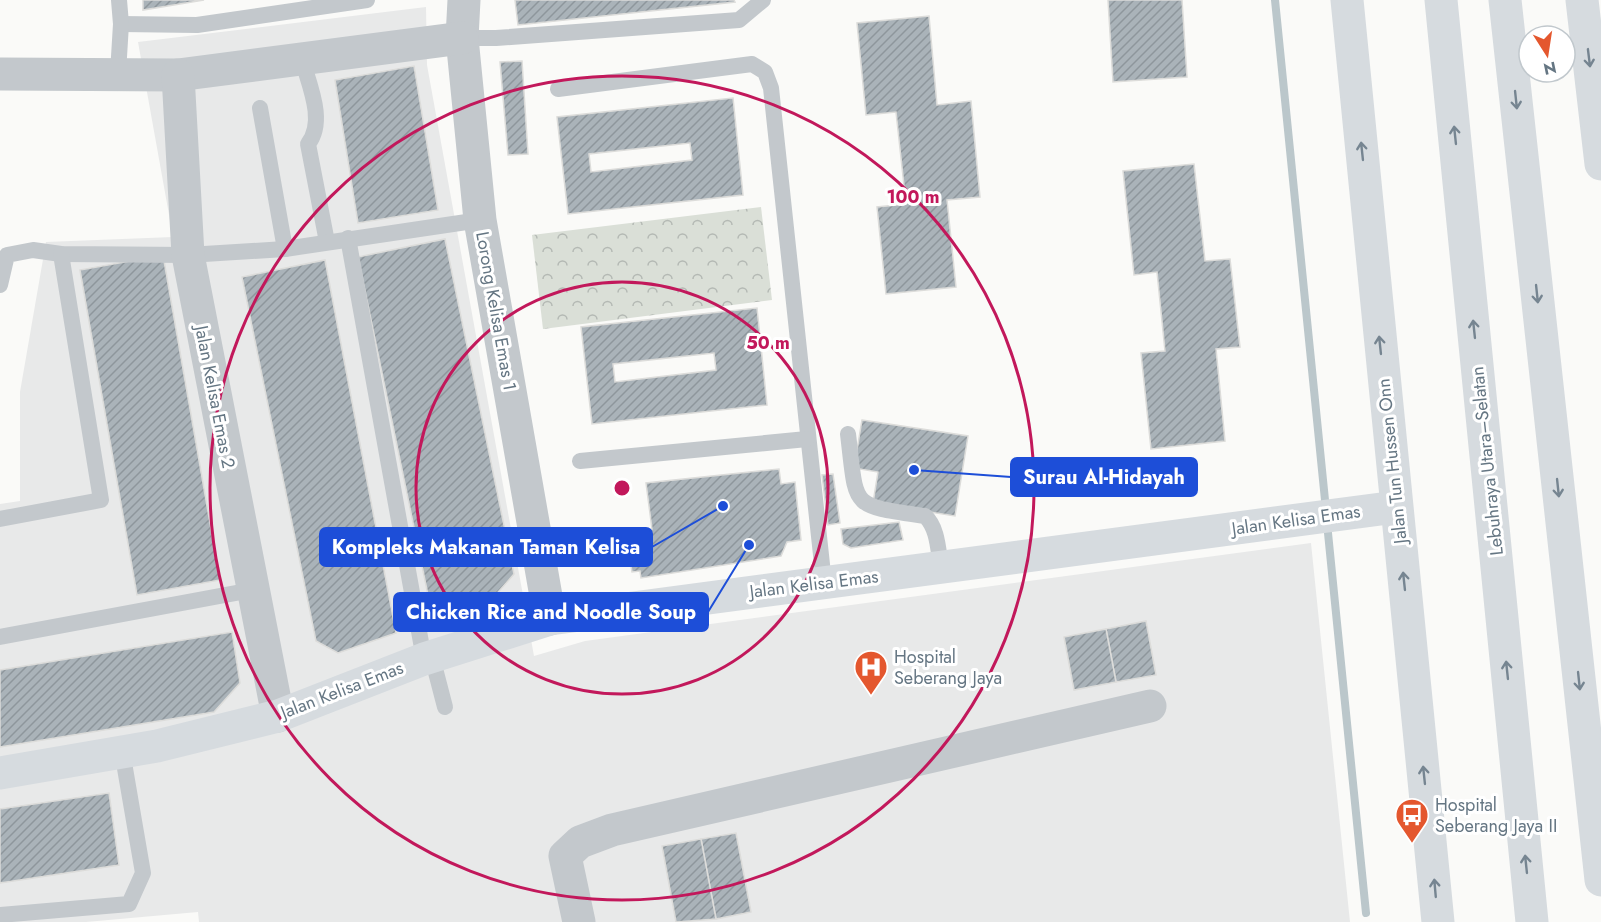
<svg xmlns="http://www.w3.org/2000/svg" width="1601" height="922" font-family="Jost,sans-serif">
<defs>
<pattern id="park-crowns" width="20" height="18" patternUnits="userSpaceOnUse" patternTransform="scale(1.5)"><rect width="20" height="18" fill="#dadfd7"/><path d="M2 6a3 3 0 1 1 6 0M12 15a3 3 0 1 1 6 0" fill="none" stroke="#b4b9b4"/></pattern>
<pattern id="building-hatch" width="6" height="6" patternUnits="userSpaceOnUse" patternTransform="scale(1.5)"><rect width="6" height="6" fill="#aab3b9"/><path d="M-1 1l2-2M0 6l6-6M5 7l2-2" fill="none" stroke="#8e969c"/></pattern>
</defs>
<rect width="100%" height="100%" fill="#fafaf8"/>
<polygon fill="#e8e9e9" points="426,7 427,65 534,656 585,641 1311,543 1350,922 199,922 198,912 86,922 0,922 0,504 20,501 20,392 46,242 173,237 138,42"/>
<polygon fill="url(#park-crowns)" points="761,207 772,300 543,329 532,235"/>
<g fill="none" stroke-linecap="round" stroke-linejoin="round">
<g stroke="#bbc7cb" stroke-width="8">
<polyline points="1275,0 1326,510"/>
<polyline points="1327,523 1366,913"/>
</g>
</g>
<g fill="url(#building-hatch)" stroke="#dcdcda" stroke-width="1.5" fill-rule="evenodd">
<polygon points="143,0 204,0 143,10"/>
<polygon points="515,0 734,0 735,2 518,25"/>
<polygon points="1108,0 1182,0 1187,77 1113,82"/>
<polygon points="929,16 937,105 971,101 980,197 947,200 956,287 886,294 877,207 906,204 896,112 866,115 857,23"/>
<polygon points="522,61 528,154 508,155 500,62"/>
<polygon points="414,66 438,210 358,223 335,80"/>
<path d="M733,98L743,195L568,214L557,117ZM690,143L692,160L591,172L589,154Z"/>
<polygon points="1194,164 1205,261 1230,259 1240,347 1216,349 1225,441 1151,449 1141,353 1165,351 1157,272 1134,275 1123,171"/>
<polygon points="445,239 514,574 484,608 433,619 358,257"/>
<polygon points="163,255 220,580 137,595 80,270"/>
<polygon points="325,260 396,633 338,653 316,641 242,277"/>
<path d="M757,308L767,405L592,424L581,327ZM714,353L716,370L615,382L613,364Z"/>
<polygon points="862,420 968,436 955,516 873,503 878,472 854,468"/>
<polygon points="779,469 781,484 795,482 801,540 787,542 781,556 641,578 640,571 632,572 629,552 636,550 634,531 652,529 646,483"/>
<polygon points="833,474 840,523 828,525 822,475"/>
<polygon points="899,522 903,540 851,548 843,544 841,529"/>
<polygon points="1146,621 1156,675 1116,682 1106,629"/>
<polygon points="1106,629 1116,682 1074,690 1064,637"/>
<polygon points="232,632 240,683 214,712 0,747 0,670"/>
<polygon points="109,793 119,865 0,883 0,809"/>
<polygon points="736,833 751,912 716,919 701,839"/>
<polygon points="701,839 716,919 676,922 662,846"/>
</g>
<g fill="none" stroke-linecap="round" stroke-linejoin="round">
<g stroke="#c3c8cc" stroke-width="16">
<polyline points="121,24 197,25 367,0"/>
<polyline points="462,38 496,38 739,20 763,0"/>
<path d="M302,59C309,85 326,121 308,144L327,242"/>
<polyline points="118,73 121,24 119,0"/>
<polyline points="558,89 752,64 765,72 771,88 824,583"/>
<polyline points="260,108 285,249"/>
<polyline points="348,238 424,659"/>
<polyline points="0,285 7,255 33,250 61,254 188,255 285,249 480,220"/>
<path d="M848,434C857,509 849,505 925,516C938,528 938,550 941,567"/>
<polyline points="580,461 807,439"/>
<polyline points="0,519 101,500 61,254"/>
<polyline points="0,637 252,590"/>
<polyline points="432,657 445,707"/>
<polyline points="0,915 129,904 143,873 122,751"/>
</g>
<g stroke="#c3c8cc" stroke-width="33">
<polyline points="464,0 462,38 480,220 550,619"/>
<polyline points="0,74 178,75 462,38"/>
<polyline points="178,75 188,255 278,716"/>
<polyline points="579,922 565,856 580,842 612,830 1150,706"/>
</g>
<g stroke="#d6dbdf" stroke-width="33">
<polyline points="1347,0 1438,922"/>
<polyline points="1582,0 1601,164"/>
<polyline points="0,773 157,746 278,716 424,659 550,619 1396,507"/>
</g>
<g stroke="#d6dbdf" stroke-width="33">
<polyline points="1441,0 1532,922"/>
<polyline points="1505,0 1601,880"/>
</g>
</g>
<defs><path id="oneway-shaft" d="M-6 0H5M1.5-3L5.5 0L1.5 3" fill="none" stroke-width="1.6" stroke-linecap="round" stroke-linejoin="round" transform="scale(1.5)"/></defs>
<g stroke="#768591">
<use href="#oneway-shaft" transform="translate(1589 58) rotate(83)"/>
<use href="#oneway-shaft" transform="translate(1516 100) rotate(84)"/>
<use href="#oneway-shaft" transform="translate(1455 135) rotate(-96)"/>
<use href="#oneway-shaft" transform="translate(1362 151) rotate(-96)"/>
<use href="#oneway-shaft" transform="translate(1537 294) rotate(84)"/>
<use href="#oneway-shaft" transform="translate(1474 329) rotate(-96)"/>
<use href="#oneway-shaft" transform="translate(1380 345) rotate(-96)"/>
<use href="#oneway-shaft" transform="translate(1558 488) rotate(84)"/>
<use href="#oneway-shaft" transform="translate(1404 581) rotate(-96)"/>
<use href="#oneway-shaft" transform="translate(1507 670) rotate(-96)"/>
<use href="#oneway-shaft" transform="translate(1579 681) rotate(84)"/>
<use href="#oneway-shaft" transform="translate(1424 775) rotate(-96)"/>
<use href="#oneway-shaft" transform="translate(1526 864) rotate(-96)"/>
<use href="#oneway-shaft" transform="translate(1435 888) rotate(-95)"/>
</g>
<g fill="none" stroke="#c2185b" stroke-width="3">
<circle cx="622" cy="488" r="206"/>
<circle cx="622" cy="488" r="412"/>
</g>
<defs>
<g id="hospital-pin" transform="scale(1.725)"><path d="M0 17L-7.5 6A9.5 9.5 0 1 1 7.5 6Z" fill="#e4572e" stroke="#fff"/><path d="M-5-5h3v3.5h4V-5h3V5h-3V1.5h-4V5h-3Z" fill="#fff"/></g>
<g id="bus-pin" transform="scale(1.725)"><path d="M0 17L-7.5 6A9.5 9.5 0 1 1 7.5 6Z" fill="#e4572e" stroke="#fff"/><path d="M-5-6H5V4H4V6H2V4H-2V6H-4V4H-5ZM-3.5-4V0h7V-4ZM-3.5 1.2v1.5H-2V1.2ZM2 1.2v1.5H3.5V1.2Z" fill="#fff"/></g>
</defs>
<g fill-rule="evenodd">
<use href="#hospital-pin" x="871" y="667"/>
<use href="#bus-pin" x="1412" y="815"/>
</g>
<g text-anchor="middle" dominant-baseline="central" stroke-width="6" stroke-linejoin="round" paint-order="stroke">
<g font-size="18" fill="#657683" stroke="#fff">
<text transform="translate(496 311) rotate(80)">Lorong Kelisa Emas 1</text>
<text transform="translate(215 397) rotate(79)">Jalan Kelisa Emas 2</text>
<text transform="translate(1392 461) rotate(-96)">Jalan Tun Hussen Onn</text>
<text transform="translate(1487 461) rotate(-96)">Lebuhraya Utara–Selatan</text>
<text transform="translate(1296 520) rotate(-8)">Jalan Kelisa Emas</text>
<text transform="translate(814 584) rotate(-7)">Jalan Kelisa Emas</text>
<text transform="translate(342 690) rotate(-21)">Jalan Kelisa Emas</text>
</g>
<g font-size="18" fill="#657683" stroke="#fff" text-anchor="start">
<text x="894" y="657">Hospital<tspan x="894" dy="21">Seberang Jaya</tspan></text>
<text x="1435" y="805">Hospital<tspan x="1435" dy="21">Seberang Jaya II</tspan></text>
</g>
</g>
<circle cx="622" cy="488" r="9" fill="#c2185b" stroke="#fff" stroke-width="3"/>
<g font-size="18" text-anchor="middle" font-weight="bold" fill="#c2185b" stroke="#fff" stroke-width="6" stroke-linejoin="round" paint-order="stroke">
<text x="913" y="203">100 m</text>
<text x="768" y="349">50 m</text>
</g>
<path fill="none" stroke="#1d4ed8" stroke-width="2" d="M914 470L1011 477M723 506L652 547M749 545L708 612"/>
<g fill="#1d4ed8" stroke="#fff" stroke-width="2">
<circle cx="914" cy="470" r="6"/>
<circle cx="723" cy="506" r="6"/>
<circle cx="749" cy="545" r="6"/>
</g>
<g fill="#1d4ed8" stroke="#1d4ed8" stroke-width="2">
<rect x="1011" y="458" width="186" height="38" rx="6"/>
<rect x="320" y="528" width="332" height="38" rx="6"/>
<rect x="394" y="593" width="314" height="38" rx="6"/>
</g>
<g font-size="20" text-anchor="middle" font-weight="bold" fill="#fff">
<text x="1104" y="484">Surau Al-Hidayah</text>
<text x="486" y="554">Kompleks Makanan Taman Kelisa</text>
<text x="551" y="619">Chicken Rice and Noodle Soup</text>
</g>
<g transform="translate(1547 54) rotate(168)"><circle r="28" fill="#ffffff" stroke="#c1c8cd" stroke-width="1.5"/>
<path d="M0-4.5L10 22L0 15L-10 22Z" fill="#e4572e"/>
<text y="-9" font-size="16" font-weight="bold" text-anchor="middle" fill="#657683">N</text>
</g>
</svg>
